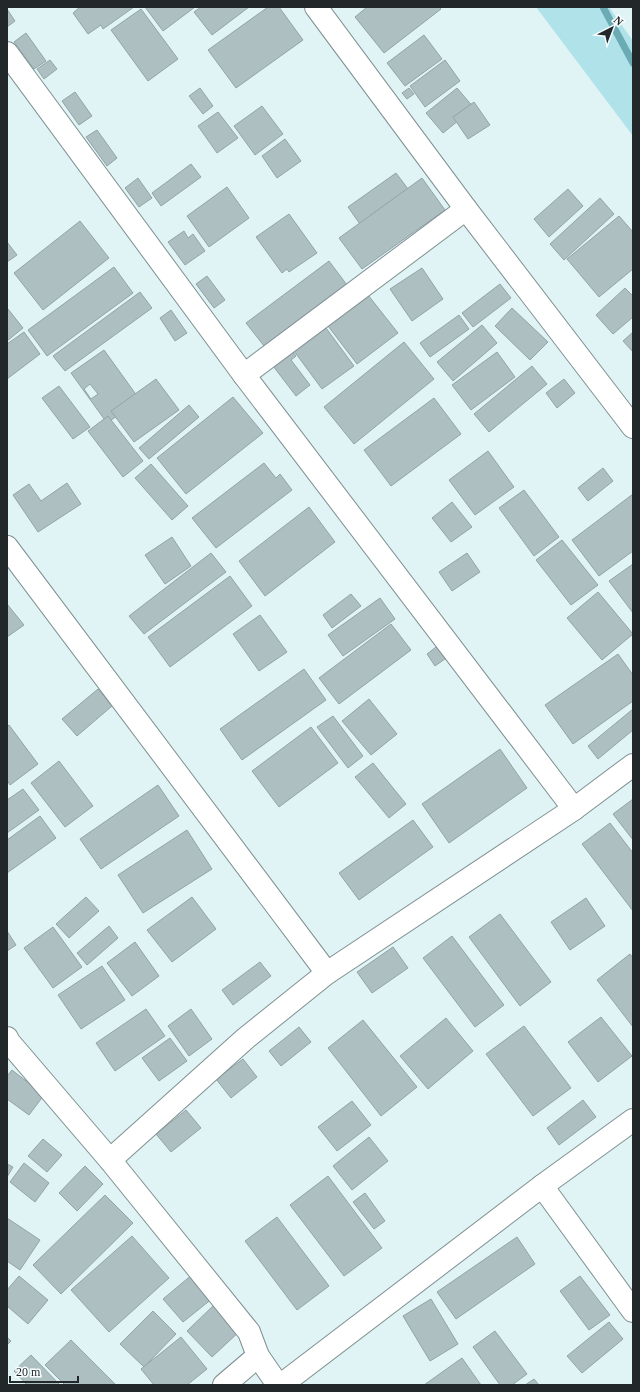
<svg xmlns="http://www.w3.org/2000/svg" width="640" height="1392" font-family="Georgia,serif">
<rect width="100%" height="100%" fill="#e0f3f5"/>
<polygon fill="#b0e3e9" points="536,7 609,7 633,41 633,136"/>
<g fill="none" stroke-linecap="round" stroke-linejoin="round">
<polyline stroke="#6aabb4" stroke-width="7" points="603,7 633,63"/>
</g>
<g fill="#adbfc1" stroke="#93a4a6" fill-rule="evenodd">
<polygon points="80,7 134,7 103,29 101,25 88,34 73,13"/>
<polygon points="145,7 195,7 163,31"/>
<polygon points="201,7 249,7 212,35 194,12"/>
<polygon points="268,7 279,7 303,40 236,88 208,50"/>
<polygon points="367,7 439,7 441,9 384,53 355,17"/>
<polygon points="7,9 15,21 7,27"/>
<polygon points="141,9 178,59 148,81 111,30"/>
<polygon points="26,33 46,61 34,69 14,42"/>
<polygon points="424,35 442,59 405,86 387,63"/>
<polygon points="50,60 57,69 44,79 37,69"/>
<polygon points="445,60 460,81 425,107 410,86"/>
<polygon points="200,88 213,106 203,114 189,96"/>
<polygon points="409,88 414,94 407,99 402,93"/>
<polygon points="457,88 474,108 443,133 426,113"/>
<polygon points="75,92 92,116 79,125 62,101"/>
<polygon points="474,102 490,125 468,139 453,117"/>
<polygon points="262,106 283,134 255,155 234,126"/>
<polygon points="218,112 238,138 217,153 198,126"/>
<polygon points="97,130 117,158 107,166 86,137"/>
<polygon points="285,139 301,161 277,178 262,156"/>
<polygon points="191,164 201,177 161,206 152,193"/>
<polygon points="396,173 411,193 362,227 348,207"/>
<polygon points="138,178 152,198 139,207 125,188"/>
<polygon points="422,178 445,210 362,269 339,238"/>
<polygon points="227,187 249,218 209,247 187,216"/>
<polygon points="568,189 583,206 549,237 534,219"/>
<polygon points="600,198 614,214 564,260 550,244"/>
<polygon points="289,214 317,253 289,272 287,269 282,273 256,237"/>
<polygon points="619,216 633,232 633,269 599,297 567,259"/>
<polygon points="80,221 109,258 43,310 14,273"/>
<polygon points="184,231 188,238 193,234 205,251 185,265 168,242"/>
<polygon points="7,242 17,255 7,262"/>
<polygon points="329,261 350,289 268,351 246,323"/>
<polygon points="114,267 133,293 47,356 28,330"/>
<polygon points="422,268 443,299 412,321 390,289"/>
<polygon points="207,276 225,300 214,308 196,284"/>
<polygon points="500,284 511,298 473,327 462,313"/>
<polygon points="625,288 633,296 633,317 613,334 596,315"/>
<polygon points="140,292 152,308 65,371 53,356"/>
<polygon points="368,295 398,333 357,364 328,326"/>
<polygon points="512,308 548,342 530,360 495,326"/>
<polygon points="8,309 23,328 7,341 7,310"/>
<polygon points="171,310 187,333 175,341 160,318"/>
<polygon points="459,315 469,329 430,357 420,343"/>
<polygon points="482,325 497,343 453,381 437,362"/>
<polygon points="326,328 354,366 322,389 294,351"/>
<polygon points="24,332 40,354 7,379 7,344"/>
<polygon points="633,332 633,352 623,341"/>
<polygon points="404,342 434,379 354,444 324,407"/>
<polygon points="289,347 296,356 291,360 310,385 296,396 270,362"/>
<path d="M104,350L140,400L107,423L71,373ZM90,384L98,394L91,399L84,389Z"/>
<polygon points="497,352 515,377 471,410 452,385"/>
<polygon points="532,366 547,384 489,432 474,414"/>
<polygon points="156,379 179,410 134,442 111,411"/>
<polygon points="564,379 575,393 557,408 546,393"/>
<polygon points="59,386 90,427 73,439 42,398"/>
<polygon points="233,397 263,433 186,494 157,458"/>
<polygon points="434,398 461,434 391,486 364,450"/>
<polygon points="189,405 199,417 149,459 139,448"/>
<polygon points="108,416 143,461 123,477 88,431"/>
<polygon points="488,451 514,487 475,515 449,480"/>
<polygon points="264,463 276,478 280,474 292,490 216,548 192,518"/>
<polygon points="151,464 188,506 172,520 135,478"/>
<polygon points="603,468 613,481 588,501 578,488"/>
<polygon points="67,483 81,504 38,532 13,495 29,484 41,501"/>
<polygon points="524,490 559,537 534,556 499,508"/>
<polygon points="633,494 633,551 599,576 572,540"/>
<polygon points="452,502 472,527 451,542 432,518"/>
<polygon points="309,507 335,542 265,596 239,561"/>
<polygon points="172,537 191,566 165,584 145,555"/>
<polygon points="562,540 598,585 571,605 536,560"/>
<polygon points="211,553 226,572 144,634 129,616"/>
<polygon points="467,553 480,572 452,591 439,572"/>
<polygon points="633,564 633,613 609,581"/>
<polygon points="230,576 252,606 170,667 148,637"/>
<polygon points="598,592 633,634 602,660 567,618"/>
<polygon points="351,594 361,606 332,628 323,615"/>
<polygon points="380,598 395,619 343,656 328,635"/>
<polygon points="7,604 24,625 7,637"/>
<polygon points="260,615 287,652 259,671 233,634"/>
<polygon points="391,624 411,650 339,704 319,678"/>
<polygon points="440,644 449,656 435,666 427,654"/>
<polygon points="618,654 633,675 633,701 573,744 545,705"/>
<polygon points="304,669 326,700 242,760 220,729"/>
<polygon points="98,689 112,706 77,736 62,719"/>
<polygon points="369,699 397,734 371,755 342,721"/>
<polygon points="633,709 633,730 598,759 588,746"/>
<polygon points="333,716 363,756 348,768 317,727"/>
<polygon points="9,725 38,764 10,785 7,780 7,727"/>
<polygon points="311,727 338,763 279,807 252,771"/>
<polygon points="500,749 527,788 449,843 422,804"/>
<polygon points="59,761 93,806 65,827 31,783"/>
<polygon points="373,763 406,804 389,818 355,777"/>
<polygon points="158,785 179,816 101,869 80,839"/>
<polygon points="23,789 39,810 7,833 7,800"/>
<polygon points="633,799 633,840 613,814"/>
<polygon points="40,816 56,838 7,873 7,840"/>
<polygon points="413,820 433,847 359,900 339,873"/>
<polygon points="610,823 633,853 633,911 582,844"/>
<polygon points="187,830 212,869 143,913 118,875"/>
<polygon points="86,897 99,911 69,938 56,924"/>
<polygon points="192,897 216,929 172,962 147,930"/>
<polygon points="586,898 605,926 570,950 551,922"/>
<polygon points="500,914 551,982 520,1006 469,937"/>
<polygon points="109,926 118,938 87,965 77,953"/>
<polygon points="53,927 82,967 53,988 24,948"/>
<polygon points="7,931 16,945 7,951"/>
<polygon points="452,936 504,1005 475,1027 423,958"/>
<polygon points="135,942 159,976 132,996 107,963"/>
<polygon points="393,947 408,968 372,993 357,972"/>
<polygon points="630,954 633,958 633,1027 597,980"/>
<polygon points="260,962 271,976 233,1005 222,990"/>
<polygon points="102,966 125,1000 81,1029 58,995"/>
<polygon points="146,1009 165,1036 115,1071 96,1043"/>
<polygon points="191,1009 212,1039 189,1056 168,1026"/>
<polygon points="601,1017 632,1056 598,1082 568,1042"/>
<polygon points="446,1018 473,1051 428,1089 400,1056"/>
<polygon points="363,1020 417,1087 381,1116 328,1048"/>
<polygon points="524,1026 571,1088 533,1116 486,1054"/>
<polygon points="299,1027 311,1042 281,1066 269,1051"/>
<polygon points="170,1038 187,1061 159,1081 142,1058"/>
<polygon points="243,1059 257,1077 231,1098 216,1079"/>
<polygon points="12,1070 44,1095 29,1115 7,1099 7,1076"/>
<polygon points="583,1100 596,1117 559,1145 547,1128"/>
<polygon points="352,1101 371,1125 337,1151 318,1127"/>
<polygon points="186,1110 201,1128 171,1152 156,1134"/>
<polygon points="369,1137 388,1161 352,1190 333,1166"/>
<polygon points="43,1139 62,1155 47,1172 28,1156"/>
<polygon points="24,1163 49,1183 35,1202 10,1182"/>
<polygon points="7,1164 13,1167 7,1177"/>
<polygon points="85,1166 103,1184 77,1211 59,1193"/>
<polygon points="328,1176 382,1248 344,1276 290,1205"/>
<polygon points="365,1193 385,1221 374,1229 353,1202"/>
<polygon points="105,1195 133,1223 61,1294 33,1265"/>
<polygon points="277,1217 329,1286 297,1310 245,1241"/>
<polygon points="7,1218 40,1240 20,1270 7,1261"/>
<polygon points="132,1236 169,1278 109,1332 71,1290"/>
<polygon points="517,1237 535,1264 456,1319 437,1292"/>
<polygon points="193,1274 213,1298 183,1322 163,1299"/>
<polygon points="19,1276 48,1300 28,1324 7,1306 7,1290"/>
<polygon points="580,1276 610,1315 589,1330 560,1291"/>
<polygon points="431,1299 458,1344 430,1361 403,1316"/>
<polygon points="216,1303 241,1330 212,1357 187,1331"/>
<polygon points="153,1311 176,1334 144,1367 120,1344"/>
<polygon points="609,1322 623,1339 582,1373 567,1356"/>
<polygon points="495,1331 527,1374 512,1385 500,1385 473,1347"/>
<polygon points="7,1337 11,1341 7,1345"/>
<polygon points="181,1337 207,1369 187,1385 154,1385 141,1369"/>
<polygon points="71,1340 116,1385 65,1385 45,1365"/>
<polygon points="31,1355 60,1385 27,1385 14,1371"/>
<polygon points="462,1358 481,1385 424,1385"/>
<polygon points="534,1379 539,1385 525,1385"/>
</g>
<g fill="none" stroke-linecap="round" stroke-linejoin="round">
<g stroke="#7f9092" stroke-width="24">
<g id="street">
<polyline points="316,7 466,209 633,427"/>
<polyline points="7,53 244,375 574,809"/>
<polyline points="244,375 466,209"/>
<polyline points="7,547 327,973"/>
<polyline points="7,1038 9,1042 110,1160 249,1332 258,1356 278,1385"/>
<polyline points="110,1160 246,1038 327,973 574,809 633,765"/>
<polyline points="542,1186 633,1311"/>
<polyline points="224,1385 258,1356"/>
<polyline points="281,1385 542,1186 633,1120"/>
</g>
</g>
<use href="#street" stroke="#fff" stroke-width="22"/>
</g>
<rect width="640" height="1392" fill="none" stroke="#222829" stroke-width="16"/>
<g transform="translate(612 28) rotate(42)" stroke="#f6feff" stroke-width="3" paint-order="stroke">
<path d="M0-3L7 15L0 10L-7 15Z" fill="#222829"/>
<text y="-6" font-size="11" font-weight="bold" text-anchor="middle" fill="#222829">N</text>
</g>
<path d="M10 1376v6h68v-6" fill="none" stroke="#222829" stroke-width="2"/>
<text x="16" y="1376" font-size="12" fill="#222829" stroke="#f6feff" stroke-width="3" paint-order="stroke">20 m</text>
</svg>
